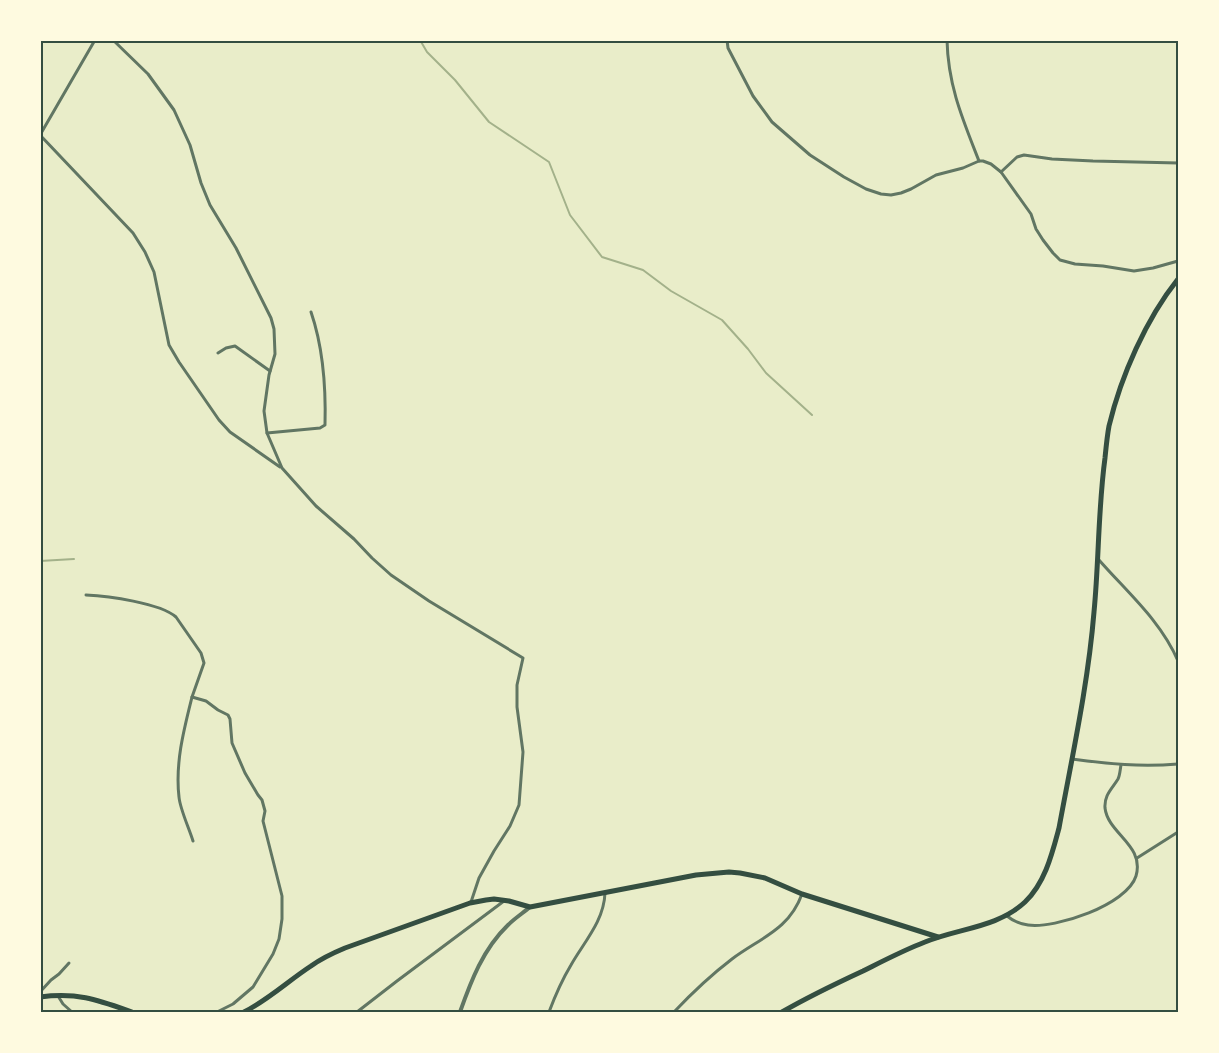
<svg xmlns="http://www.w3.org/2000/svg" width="1219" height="1053" font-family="Signika,sans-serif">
<rect width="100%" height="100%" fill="#e9edc9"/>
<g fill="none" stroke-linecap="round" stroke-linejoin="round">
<g stroke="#a3b18a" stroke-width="2">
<polyline points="420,40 427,52 455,80 489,122 549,162 570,215 602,257 643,270 671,291 722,320 748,349 766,373 812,415"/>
<polyline points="40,561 74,559"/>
</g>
<g stroke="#617663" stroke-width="3">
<polyline points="113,40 148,74 174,110 190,145 201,183 210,205 236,248 271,318 274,329 275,354 269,375 264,411 267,433 282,468 316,506 354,539 372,558 391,575 429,601 523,658 517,685 517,707 523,752 519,805 510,826 494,851 479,878 471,902"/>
<polyline points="727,40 728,48 753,96 772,122 810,155 844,177 866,189 881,194 891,195 901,193 911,189 936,175 963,168 979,161 983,161 991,164 1001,172 1031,214 1036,229 1043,240 1053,253 1060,260 1075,264 1103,266 1134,271 1153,268 1178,261"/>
<path d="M947,40C948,86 963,120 979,161"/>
<polyline points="40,135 133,233 145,252 154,272 169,345 179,362 219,420 230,432 280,467"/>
<polyline points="40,135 95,40"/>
<polyline points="1001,172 1017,157 1024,155 1052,159 1093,161 1178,163"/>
<polyline points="218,353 226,348 235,346 270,371"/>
<path d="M267,433L320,428L325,425C326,387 323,347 311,312"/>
<path d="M1099,560C1127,592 1161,621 1178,661"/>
<path d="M86,595C108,596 160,603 176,617L201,653L204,663L192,697L206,701L218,710L228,715L230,719L232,743L245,773L258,795L262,800L265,811L263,821L282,896V919L279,939L273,954L253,987L233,1004L217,1012"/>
<path d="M192,697C184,729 175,763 179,797C180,809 189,828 193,841"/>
<path d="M1072,759C1109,764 1140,767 1178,764"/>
<polyline points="1137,858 1178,832"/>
<path d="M1007,916C1013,921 1020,924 1028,925C1055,929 1127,905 1136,876C1145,845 1108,834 1105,808C1104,795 1112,789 1118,779C1120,775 1120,770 1121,765"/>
<polyline points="40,992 51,980 59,974 69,963"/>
<polyline points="58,996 63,1004 72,1012"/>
<polyline points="357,1012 397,981 504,901"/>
<path d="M549,1012C555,996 562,980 571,965C584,942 604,921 605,893"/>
<path d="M674,1012C692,993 711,975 732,959C760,938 789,930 802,894"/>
</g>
<path stroke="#617663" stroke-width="4" d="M460,1012C471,981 483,949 508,925C515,918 523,913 530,907"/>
<g stroke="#344e41" stroke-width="5">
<path d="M40,997C78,992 98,1000 132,1012"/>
<path d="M244,1012C268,1000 288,981 311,966C322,958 333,953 345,948L470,903L486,900L494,899L509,901L530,907L696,875L729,872L740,873L765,878L802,894L938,937"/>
<path d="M782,1012C808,997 835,984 863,971C883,961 904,950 925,942C959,928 997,928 1025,902C1045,883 1052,854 1059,828C1072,757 1088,685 1094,612C1099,561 1098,509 1105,458C1106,448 1107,437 1109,426C1121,376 1146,319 1178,279"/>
</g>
</g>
<rect width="1219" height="1053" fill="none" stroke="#fefae0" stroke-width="84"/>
<rect x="42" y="42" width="1135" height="969" fill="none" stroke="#344e41" stroke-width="2"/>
</svg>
